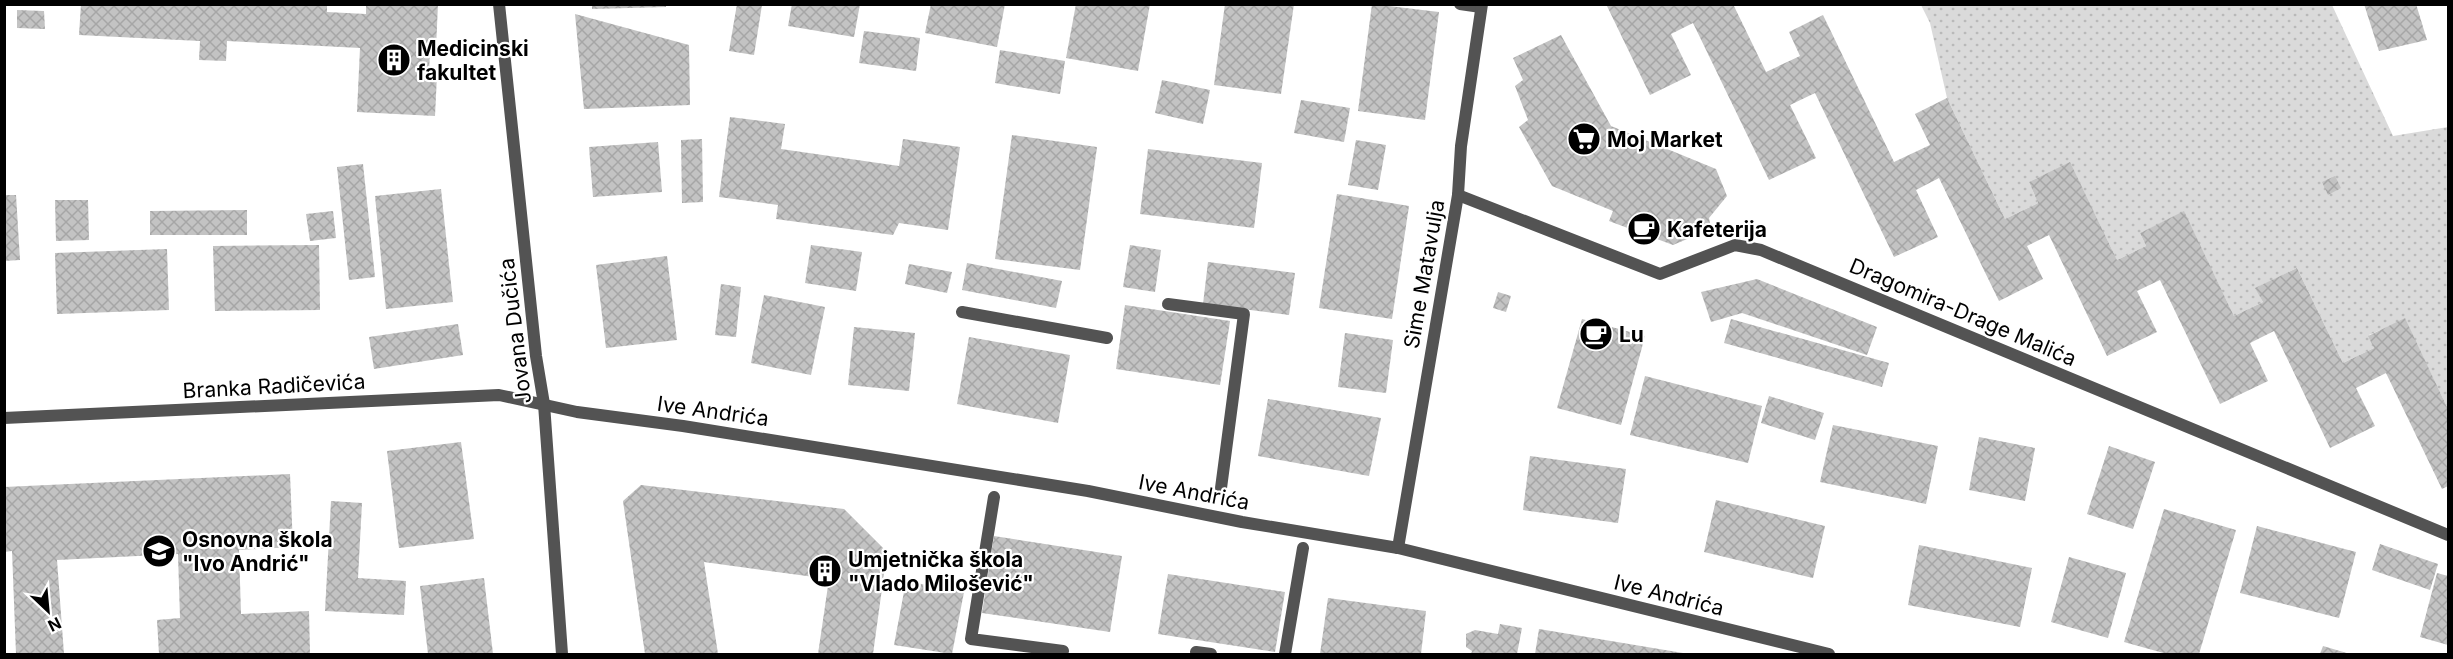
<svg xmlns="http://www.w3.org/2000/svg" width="2453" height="659" font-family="Inter,sans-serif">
<defs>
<pattern id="park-dots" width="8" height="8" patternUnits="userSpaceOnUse" patternTransform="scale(1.5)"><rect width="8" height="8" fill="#dadada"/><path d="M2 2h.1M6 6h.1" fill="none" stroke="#b9b9b9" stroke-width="1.8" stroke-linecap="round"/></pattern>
<pattern id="building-cross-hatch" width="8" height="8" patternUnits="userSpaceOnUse" patternTransform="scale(1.5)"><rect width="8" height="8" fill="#c3c3c3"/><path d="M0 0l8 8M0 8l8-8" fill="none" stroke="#a6a6a6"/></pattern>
</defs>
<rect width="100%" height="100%" fill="#fff"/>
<polygon fill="url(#park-dots)" points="1921,5 2332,5 2393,136 2448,127 2448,409 2405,319 2369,335 2374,348 2343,363 2297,268 2256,288 2263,302 2234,316 2184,212 2140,233 2146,246 2117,260 2070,163 2029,182 2038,203 2005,219 1947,98 1930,23"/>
<g fill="url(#building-cross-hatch)">
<polygon points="81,4 327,4 327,12 366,14 366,4 438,4 436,48 430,48 429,75 437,75 435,116 357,112 360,48 227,41 226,61 199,60 200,41 79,35"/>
<polygon points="592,4 666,4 666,7 592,9"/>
<polygon points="737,4 762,5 754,55 729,51"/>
<polygon points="792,4 860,4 854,37 788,26"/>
<polygon points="931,4 1005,4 997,47 925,33"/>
<polygon points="1076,4 1150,4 1138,71 1066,58"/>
<polygon points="1225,4 1294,4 1281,94 1214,85"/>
<polygon points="1372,4 1439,12 1425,120 1358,111"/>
<polygon points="1606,4 1733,4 1766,72 1800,56 1789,32 1823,15 1894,162 1930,145 1915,114 1947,98 2005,219 2038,203 2029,182 2070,162 2117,260 2146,246 2140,233 2184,211 2234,316 2263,302 2255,288 2297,268 2343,363 2374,348 2368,336 2405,318 2448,409 2448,486 2442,489 2386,373 2356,388 2375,426 2330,448 2274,331 2250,343 2268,381 2220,404 2160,280 2137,291 2157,332 2107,356 2049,235 2027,246 2043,279 1999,301 1939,178 1916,190 1938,237 1894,257 1815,93 1790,105 1816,158 1769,180 1693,23 1671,34 1691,75 1650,95"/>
<polygon points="2364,4 2416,4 2427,40 2379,51"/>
<polygon points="17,10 44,11 45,29 17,28"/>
<polygon points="575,14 689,45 690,105 584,109"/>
<polygon points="864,31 920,38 916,71 859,63"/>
<polygon points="1561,35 1611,126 1716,169 1727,196 1709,218 1711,229 1673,245 1609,221 1613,211 1552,186 1519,127 1528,120 1515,86 1523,80 1513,58"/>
<polygon points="1000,50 1065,61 1060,94 995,83"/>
<polygon points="1162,80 1210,90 1203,124 1155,113"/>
<polygon points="1301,100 1350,108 1344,142 1294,133"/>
<polygon points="730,117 785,124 781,149 899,166 903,139 960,147 948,230 899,223 893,235 776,219 778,205 719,197"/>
<polygon points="1012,135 1097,147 1080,270 995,259"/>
<polygon points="702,139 703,202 682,203 681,140"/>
<polygon points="1356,140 1386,145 1378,190 1348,185"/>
<polygon points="658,142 662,192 593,197 589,147"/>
<polygon points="1148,149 1262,163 1254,228 1140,214"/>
<polygon points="363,164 375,277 349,280 337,167"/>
<polygon points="2335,176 2341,188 2328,195 2322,182"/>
<polygon points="441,189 453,302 386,309 375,196"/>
<polygon points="1337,194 1409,206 1392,319 1319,308"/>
<polygon points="4,195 16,195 20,260 4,261"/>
<polygon points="55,200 88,200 89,240 56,241"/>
<polygon points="247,210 247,235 150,235 150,211"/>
<polygon points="333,211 336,238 310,241 306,214"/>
<polygon points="319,245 320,310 215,311 213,246"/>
<polygon points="811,245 862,252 856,291 805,283"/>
<polygon points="1130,245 1161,250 1155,292 1123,287"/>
<polygon points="167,249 169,310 57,314 55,253"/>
<polygon points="667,256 677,340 606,348 596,265"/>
<polygon points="1208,262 1295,273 1289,315 1203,304"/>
<polygon points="967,263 1062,281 1056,308 962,290"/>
<polygon points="909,264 952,272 947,293 905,284"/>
<polygon points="1757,279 1877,327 1867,355 1742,313 1711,322 1701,292"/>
<polygon points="721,284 741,287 736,337 715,335"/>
<polygon points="1498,292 1511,296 1506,312 1493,308"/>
<polygon points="764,295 825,307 811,375 751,363"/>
<polygon points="1125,305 1230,321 1220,385 1116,369"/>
<polygon points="1582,319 1645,336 1621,425 1557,408"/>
<polygon points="1731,319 1889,363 1882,387 1724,343"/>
<polygon points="458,324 463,355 374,369 369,337"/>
<polygon points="854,327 915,333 909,391 848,385"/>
<polygon points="1345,333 1393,340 1386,393 1338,387"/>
<polygon points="969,337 1070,355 1058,423 957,404"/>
<polygon points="1645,376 1762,406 1748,463 1630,435"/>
<polygon points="1769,396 1824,413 1815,440 1761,423"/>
<polygon points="1268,399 1381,418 1369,476 1258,456"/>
<polygon points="1833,425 1938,446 1926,504 1820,482"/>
<polygon points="1979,437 2035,448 2025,501 1969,490"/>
<polygon points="461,442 474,539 399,548 387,451"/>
<polygon points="2109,446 2155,462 2133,529 2087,514"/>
<polygon points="1530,456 1626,469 1618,523 1523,510"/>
<polygon points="290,474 293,547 239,550 241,614 309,611 310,654 159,654 157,620 180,618 178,554 57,560 64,654 16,654 12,551 4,552 4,487"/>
<polygon points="641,485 844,509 887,552 873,654 818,654 829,579 704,562 718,654 645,654 623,501"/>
<polygon points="1716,500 1825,526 1813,578 1704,552"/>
<polygon points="331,501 362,503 358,578 406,581 404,615 325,611"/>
<polygon points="2164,509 2236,530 2199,654 2167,654 2124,642"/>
<polygon points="2257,526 2356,552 2339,618 2240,593"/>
<polygon points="994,536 1122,556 1110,632 982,613"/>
<polygon points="2380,544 2438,564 2430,590 2372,570"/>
<polygon points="1919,545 2032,568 2020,627 1908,605"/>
<polygon points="2069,557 2126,573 2108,638 2051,622"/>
<polygon points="2437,573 2448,576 2448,645 2420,637"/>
<polygon points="1168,574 1285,592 1275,652 1158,634"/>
<polygon points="484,578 493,654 428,654 420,586"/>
<polygon points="906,581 964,592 952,654 894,645"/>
<polygon points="1328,598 1426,611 1421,654 1320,654"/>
<polygon points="1500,624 1522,628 1517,654 1471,654 1472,651 1466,647 1466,634 1475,630 1498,634"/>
<polygon points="1539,629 1683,653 1683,654 1535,654"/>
<polygon points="2323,646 2350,654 2320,654"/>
</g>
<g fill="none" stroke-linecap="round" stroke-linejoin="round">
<g stroke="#535353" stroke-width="12">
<polyline points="1168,304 1244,314 1221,488"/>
<polyline points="962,312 1107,338"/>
<polyline points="994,497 971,639 1063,651"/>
<polyline points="1196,652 1211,654"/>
<polyline points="1285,654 1303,548"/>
</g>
<g stroke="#535353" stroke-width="12">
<polyline points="1460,4 1481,7"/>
<polyline points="1458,195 1660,274 1735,245 1761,250 2448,535"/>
<polyline points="4,418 499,395 577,412 683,426 1088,491 1242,522 1398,548 1829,654"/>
<polyline points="1398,548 1458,195 1461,146 1482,4"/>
</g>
<polyline stroke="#535353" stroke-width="12" points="499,4 536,356 544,404 562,654"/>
</g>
<defs>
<g id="building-disc" transform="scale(1.725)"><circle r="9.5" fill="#000" stroke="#fff"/><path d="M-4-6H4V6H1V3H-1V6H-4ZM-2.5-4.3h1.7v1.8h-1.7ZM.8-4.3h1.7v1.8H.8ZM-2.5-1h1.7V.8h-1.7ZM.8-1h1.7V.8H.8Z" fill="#fff"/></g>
<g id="supermarket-disc" transform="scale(1.725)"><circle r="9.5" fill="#000" stroke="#fff"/><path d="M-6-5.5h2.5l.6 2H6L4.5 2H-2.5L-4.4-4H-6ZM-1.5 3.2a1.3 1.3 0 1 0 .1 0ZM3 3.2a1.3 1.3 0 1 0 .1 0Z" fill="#fff"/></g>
<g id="cafe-disc" transform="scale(1.725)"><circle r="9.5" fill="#000" stroke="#fff"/><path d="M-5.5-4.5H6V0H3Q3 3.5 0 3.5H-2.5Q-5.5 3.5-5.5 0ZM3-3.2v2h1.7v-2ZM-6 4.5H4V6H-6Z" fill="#fff"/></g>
<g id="school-disc" transform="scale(1.725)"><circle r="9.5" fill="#000" stroke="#fff"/><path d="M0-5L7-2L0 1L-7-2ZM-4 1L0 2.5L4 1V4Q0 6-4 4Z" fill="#fff"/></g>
</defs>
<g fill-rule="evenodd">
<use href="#building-disc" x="394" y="60"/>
<use href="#supermarket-disc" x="1584" y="139"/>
<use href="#cafe-disc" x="1644" y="229"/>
<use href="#cafe-disc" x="1596" y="334"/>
<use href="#school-disc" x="159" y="551"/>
<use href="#building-disc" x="825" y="571"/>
</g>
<g text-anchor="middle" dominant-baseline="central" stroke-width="4.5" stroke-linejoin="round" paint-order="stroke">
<g font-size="21" font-weight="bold" fill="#000" stroke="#fff" text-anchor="start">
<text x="417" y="48">Medicinski<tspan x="417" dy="24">fakultet</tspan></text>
<text x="1607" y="139">Moj Market</text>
<text x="1667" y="229">Kafeterija</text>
<text x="1619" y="334">Lu</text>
<text x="182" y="539">Osnovna škola<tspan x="182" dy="24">"Ivo Andrić"</tspan></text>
<text x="848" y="559">Umjetnička škola<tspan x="848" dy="24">"Vlado Milošević"</tspan></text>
</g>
<g font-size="21" fill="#000" stroke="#fff">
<text transform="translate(1424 274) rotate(-80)">Sime Matavulja</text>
<text transform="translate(1963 312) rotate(23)">Dragomira-Drage Malića</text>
<text transform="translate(515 331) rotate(-97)">Jovana Dučića</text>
<text transform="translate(274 386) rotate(-3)">Branka Radičevića</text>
<text transform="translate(713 411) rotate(8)">Ive Andrića</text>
<text transform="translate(1194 492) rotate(11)">Ive Andrića</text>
<text transform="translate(1669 595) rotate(14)">Ive Andrića</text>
</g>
</g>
<rect width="2453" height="659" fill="none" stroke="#000000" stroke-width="12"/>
<g transform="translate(48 611) rotate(154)" stroke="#ffffff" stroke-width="4.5" paint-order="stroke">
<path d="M0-4.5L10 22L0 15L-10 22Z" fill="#000000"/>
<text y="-9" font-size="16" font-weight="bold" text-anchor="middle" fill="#000000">N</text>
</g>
</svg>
